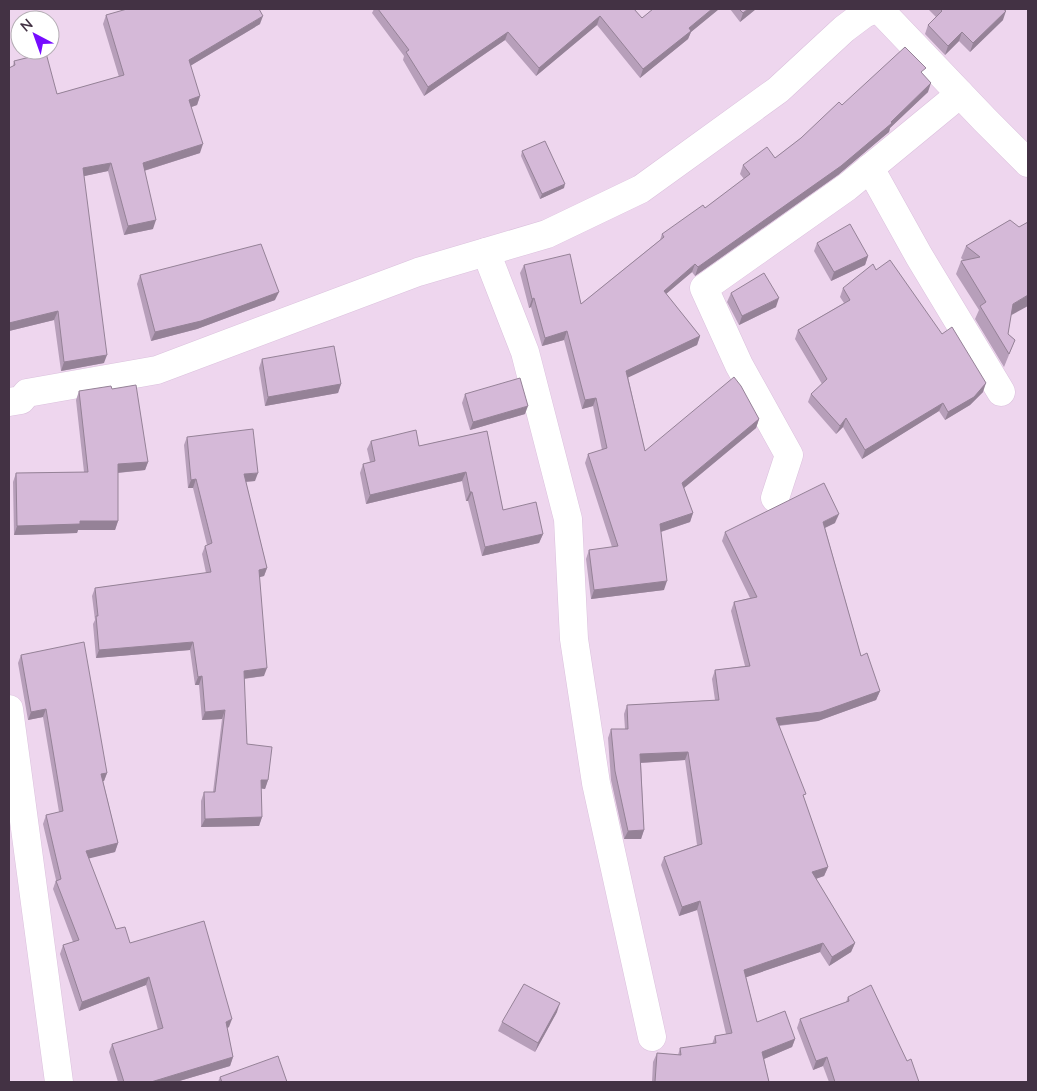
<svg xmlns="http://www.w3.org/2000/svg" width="1037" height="1091" font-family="Lato,sans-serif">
<rect width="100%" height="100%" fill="#f2e2f3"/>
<path fill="#eed6ee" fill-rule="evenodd" d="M9,9H1028V1082H9ZM20,20H50V50H20Z"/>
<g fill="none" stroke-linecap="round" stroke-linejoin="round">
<g stroke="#dbc1dd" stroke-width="29">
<g id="minor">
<polyline points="879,9 985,120 1028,163"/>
<polyline points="870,168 919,256 1001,392"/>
<polyline points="486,252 525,352 568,519 574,639 596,783 652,1037"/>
<polyline points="9,402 21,400 27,393 157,370 418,272 547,234 641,189 778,90 844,29 864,14 875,9"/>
<polyline points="775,498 789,455 739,365 704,288 847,187 960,94"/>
<polyline points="9,709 59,1082"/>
</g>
</g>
<use href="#minor" stroke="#fff" stroke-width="28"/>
</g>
<g fill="#b79fba">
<polygon points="374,9 634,9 642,18 653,9 719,9 691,32 688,39 640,78 597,25 536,76 505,40 424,96 403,60 404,56 372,13"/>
<polygon points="730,9 756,9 740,22"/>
<polygon points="928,9 1003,9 1003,20 970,52 959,41 945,55 925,34 928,25 936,17"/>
<polygon points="106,15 260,24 190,66 200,96 197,105 191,107 200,153 144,171 153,229 124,235 108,171 84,176 104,363 61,371 54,320 9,331 9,68 13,66 14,61 57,94 119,77 103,24"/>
<polygon points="923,74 928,92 890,128 889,132 885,135 838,175 695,276 692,272 666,294 700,336 697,345 628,377 645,451 759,419 756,428 684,488 693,513 690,522 661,532 664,590 591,599 586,559 589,550 612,547 585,463 588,454 602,450 593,406 582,409 564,340 542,346 531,307 529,308 520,273 524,265 581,304 660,240 662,234 705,208 744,179 740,174 743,165 775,158 801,138 842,105"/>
<polygon points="522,151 564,188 540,199 521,156"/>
<polygon points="1010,220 1011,315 1008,334 1015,340 1004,367 975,319 979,310 956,274 961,261 964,261 961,258 966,246"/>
<polygon points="817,243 868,256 865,265 831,281 814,251"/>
<polygon points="876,270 983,392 970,405 945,420 939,411 862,459 843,427 836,434 808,402 811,394 822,384 795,339 798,330 844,303 840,297 843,288"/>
<polygon points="140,275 275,300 197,329 151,341 137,284"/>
<polygon points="731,293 776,307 739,325 727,302"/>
<polygon points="262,359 341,384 338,393 265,406 259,368"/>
<polygon points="112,389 148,462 145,470 118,473 118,521 115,530 78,530 77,533 14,535 13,482 16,473 84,472 76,400 79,391"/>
<polygon points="465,394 525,414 470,430 462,403"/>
<polygon points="487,431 503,510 543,534 539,543 482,556 468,501 466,501 462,481 366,504 360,473 363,464 370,462 367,449 371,441 419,446"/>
<polygon points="187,437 255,481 246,482 267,568 264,576 259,577 264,676 244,679 247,744 268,780 265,789 261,788 262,817 259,826 201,827 201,801 204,792 213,792 222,719 202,720 199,685 195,685 190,650 96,658 93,624 95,620 92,596 95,588 206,573 202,554 205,546 207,545 193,488 188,488 184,445"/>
<polygon points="835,523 825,528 861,656 880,691 876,700 818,721 779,726 828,867 824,876 816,879 855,943 851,952 829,966 820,952 746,977 757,1022 795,1039 792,1047 764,1059 769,1082 652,1082 653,1062 657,1053 678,1055 680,1048 712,1044 715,1036 726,1034 697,910 679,916 661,865 664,857 697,845 685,760 641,763 644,830 641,839 624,839 611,780 608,738 611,729 625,729 624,714 627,705 715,700 712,679 715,670 745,666 731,611 734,602 750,598 722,541 725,532"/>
<polygon points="21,655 107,773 104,781 103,781 118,843 115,852 88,858 116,929 130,943 229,1027 227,1028 233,1057 230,1066 176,1082 118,1082 109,1052 112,1044 158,1030 146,985 79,1011 60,954 63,945 73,942 53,889 56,880 43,824 46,815 59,812 43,717 28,720 18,663"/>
<polygon points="848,997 907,1061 919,1082 829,1082 823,1066 813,1070 797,1028 800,1019 846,1002"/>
<polygon points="557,1012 535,1052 498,1031 502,1022"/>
<polygon points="220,1077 287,1082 218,1082"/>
</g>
<g fill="#958297">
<polygon points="712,9 719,9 691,32 688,39 640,78 643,69 689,28"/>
<polygon points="748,9 756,9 740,22 743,13"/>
<polygon points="1006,11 1003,20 970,52 973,43"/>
<polygon points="263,16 260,24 185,69 189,60"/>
<polygon points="600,16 597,25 536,76 539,68"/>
<polygon points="508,32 505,40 424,96 428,87"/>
<polygon points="962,32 959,41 945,55 948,46"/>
<polygon points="931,83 928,92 890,128 889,132 838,175 695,276 698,267 891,122"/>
<polygon points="200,96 197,105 186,109 189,100"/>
<polygon points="203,144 200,153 140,172 143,163"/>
<polygon points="111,163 108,171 80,177 83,168"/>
<polygon points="565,184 564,188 540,199 542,194"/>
<polygon points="156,220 153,229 124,235 128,226"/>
<polygon points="868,256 865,265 831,281 834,272"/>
<polygon points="695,264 692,272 660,299 664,291"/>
<polygon points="279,292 275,300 197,329 151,341 155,332"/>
<polygon points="1028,295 1028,306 1008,317 1013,304"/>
<polygon points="534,298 531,307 529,308 532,299"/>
<polygon points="779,298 776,307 739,325 742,316"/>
<polygon points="58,311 54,320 9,331 9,323"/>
<polygon points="567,331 564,340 542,346 545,338"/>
<polygon points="700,336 697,345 623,380 626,371"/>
<polygon points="107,355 104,363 61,371 64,362"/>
<polygon points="986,383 983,392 970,405 945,420 948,412"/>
<polygon points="341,384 338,393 265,406 268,397"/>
<polygon points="596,398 593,406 582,409 585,400"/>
<polygon points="943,403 939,411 862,459 865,450"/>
<polygon points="528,406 525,414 470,430 473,422"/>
<polygon points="846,418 843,427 836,434 840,426"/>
<polygon points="759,419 756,428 679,492 682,483"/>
<polygon points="148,462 145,470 115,473 118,464"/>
<polygon points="466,472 462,481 366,504 370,495"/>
<polygon points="258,473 255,481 241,482 244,474"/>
<polygon points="196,479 193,488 188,488 191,480"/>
<polygon points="470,492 472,492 468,501 466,501"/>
<polygon points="693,513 690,522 657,533 660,524"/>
<polygon points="839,514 835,523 820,530 823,522"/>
<polygon points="80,521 118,521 115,530 78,530 77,533 14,535 17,526"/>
<polygon points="543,534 539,543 482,556 485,547"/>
<polygon points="267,568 264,576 256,578 259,570"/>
<polygon points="667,581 664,590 591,599 594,590"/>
<polygon points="193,642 190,650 96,658 99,650"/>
<polygon points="267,668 264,676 241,679 244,671"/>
<polygon points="202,676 199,685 195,685 198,677"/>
<polygon points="880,691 876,700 818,721 773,726 776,718"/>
<polygon points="46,709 43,717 28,720 31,712"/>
<polygon points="225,710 222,719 202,720 205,712"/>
<polygon points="688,752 685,760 637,763 640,754"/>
<polygon points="107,773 104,781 98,782 101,774"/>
<polygon points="261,780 268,780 265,789 258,788"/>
<polygon points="262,817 259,826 201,827 205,819"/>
<polygon points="644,830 641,839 624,839 628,831"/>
<polygon points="118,843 115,852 83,860 86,851"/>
<polygon points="828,867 824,876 809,881 812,872"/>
<polygon points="700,901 697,910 679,916 682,907"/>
<polygon points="823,943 820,952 741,979 744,970"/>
<polygon points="855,943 851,952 829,966 832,957"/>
<polygon points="149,977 146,985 79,1011 82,1002"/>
<polygon points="560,1003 557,1012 535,1052 538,1043"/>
<polygon points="232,1019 229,1027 223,1030 226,1022"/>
<polygon points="795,1039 792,1047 759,1061 762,1052"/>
<polygon points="233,1057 230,1066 176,1082 151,1082"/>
<polygon points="827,1057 823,1066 813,1070 816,1061"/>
</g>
<g fill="#d5b9d8" stroke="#958297">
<polygon points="127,9 259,9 263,16 189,60 200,96 189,100 203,144 143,163 156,220 128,226 111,163 83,168 107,355 64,362 58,311 9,323 9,68 15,65 14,61 46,53 57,94 124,75 106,15"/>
<polygon points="378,9 634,9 642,18 653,9 712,9 689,28 691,31 643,69 600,16 539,68 508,32 428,87 406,52 409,50"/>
<polygon points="739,9 748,9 743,13"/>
<polygon points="940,9 1003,9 1006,11 973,43 962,32 948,46 928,25 942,11"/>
<polygon points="905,47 926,68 921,72 931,83 891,122 892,123 841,166 698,267 695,264 664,291 700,336 626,371 645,451 734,377 741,386 759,419 682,483 693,513 660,524 667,581 594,590 589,550 618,546 588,454 607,448 596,398 585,400 567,331 545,338 534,298 532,299 524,265 570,254 581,304 664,237 662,234 703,205 705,208 750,174 743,165 767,147 775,158 801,138 839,102 842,105"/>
<polygon points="545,141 565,184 542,194 522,151"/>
<polygon points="1010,220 1019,227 1028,222 1028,295 1013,304 1008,334 1015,340 1009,354 980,306 986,302 961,261 980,257 966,246"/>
<polygon points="850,224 868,256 834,272 817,243"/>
<polygon points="261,244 279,292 201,321 155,332 140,275"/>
<polygon points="890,260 942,334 952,327 986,383 974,397 948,412 943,403 865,450 846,418 840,426 811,394 827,379 798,330 850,300 843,288 873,264 876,270"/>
<polygon points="764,273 779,298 742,316 731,293"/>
<polygon points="334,346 341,384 268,397 262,359"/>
<polygon points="520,378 528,406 473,422 465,394"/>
<polygon points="136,385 148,462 118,464 118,521 80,521 80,524 17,526 16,473 88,472 79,391 111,386 112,389"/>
<polygon points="253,429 258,473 244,474 267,568 259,570 267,668 244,671 247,744 272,747 268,780 261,780 262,817 205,819 204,792 215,792 225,710 205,712 202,676 198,677 193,642 99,650 96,616 98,616 95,588 211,572 205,546 212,543 196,479 191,480 187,437"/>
<polygon points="416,430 419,446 487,431 503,510 536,502 543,534 485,547 472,492 470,492 466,472 370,495 363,464 375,461 371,441"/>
<polygon points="824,483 839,514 823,522 861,656 867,653 880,691 821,712 776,718 806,794 803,795 828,867 812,872 855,943 832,957 823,943 744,970 757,1022 785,1011 795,1039 762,1052 769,1082 655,1082 657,1053 681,1055 680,1048 716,1043 715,1036 732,1033 700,901 682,907 664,857 702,844 688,752 640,754 644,830 628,831 615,771 611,729 628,729 627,705 719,700 715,670 750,666 734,602 757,597 725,532"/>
<polygon points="84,642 107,773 101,774 118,843 86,851 116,929 125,927 130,943 204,921 232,1019 226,1022 233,1057 151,1082 124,1082 112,1044 163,1028 149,977 82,1002 63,945 79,940 56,881 61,879 46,815 63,811 46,709 31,712 21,655"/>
<polygon points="524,984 560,1003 538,1043 502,1022"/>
<polygon points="871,985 907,1061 911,1059 919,1082 835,1082 827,1057 816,1061 800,1019 849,1001 848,997"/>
<polygon points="278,1056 287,1082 222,1082 220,1077"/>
</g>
<rect width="1037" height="1091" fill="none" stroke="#433244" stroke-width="20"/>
<g transform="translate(35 35) rotate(319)"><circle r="24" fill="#ffffff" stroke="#b4adb4"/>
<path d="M0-4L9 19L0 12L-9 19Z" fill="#760cff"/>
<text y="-8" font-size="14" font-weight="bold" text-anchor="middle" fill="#433244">N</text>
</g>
</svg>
